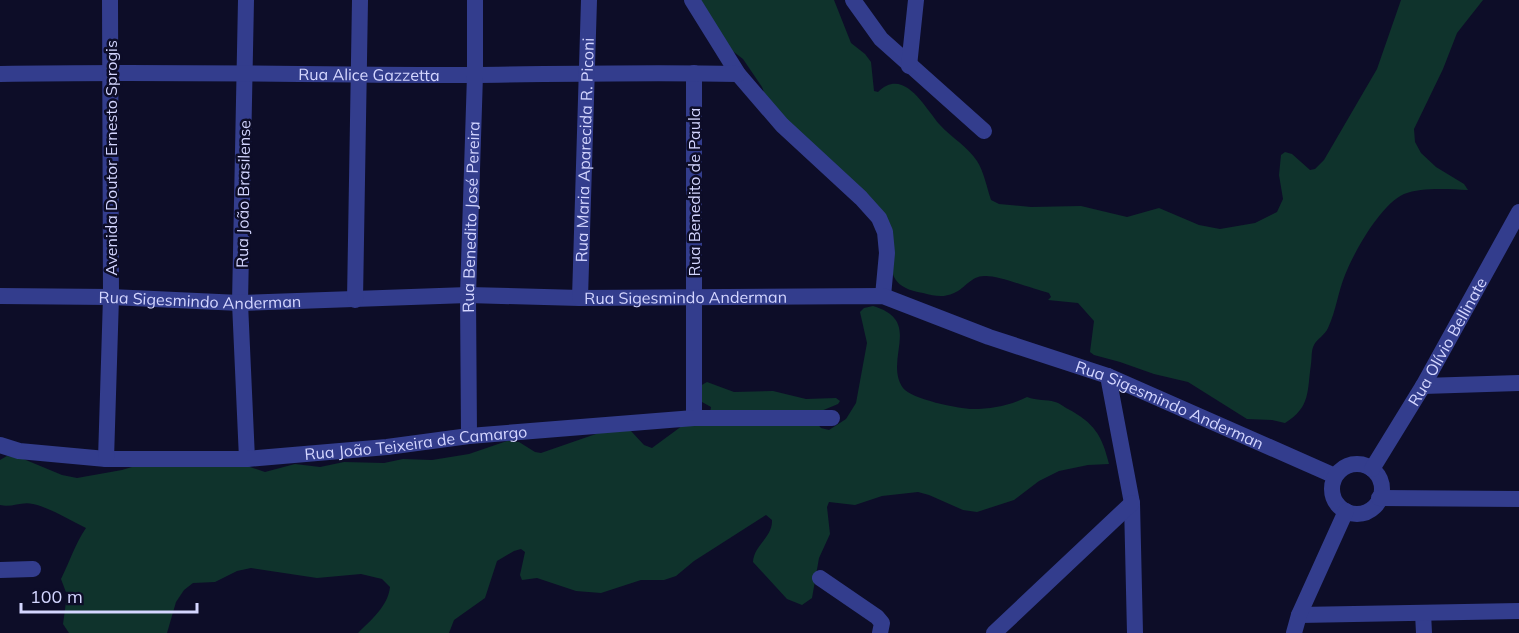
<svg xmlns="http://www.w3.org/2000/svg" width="1519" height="633" font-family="Mulish,sans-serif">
<rect width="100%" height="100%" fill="#0d0d28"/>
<g fill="#0f332c">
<path d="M694,0H834L851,43L865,54L871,62L874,91L878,92C904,66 925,108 940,125C952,138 967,146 977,161C984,172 987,188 991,200L999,204L1031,207L1081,206L1127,217L1159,208L1199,225L1220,229L1255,223L1277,212L1283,199L1279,175L1281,155L1285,152L1292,154L1310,170L1315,169L1324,160L1377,69L1401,0H1483L1457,33L1443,69L1414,129L1415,142L1421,153L1436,167L1464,184L1468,190C1449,189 1421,187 1404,194C1381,204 1354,252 1345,275C1338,292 1336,311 1328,328C1325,335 1317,339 1314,345C1311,350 1312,358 1311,364C1307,391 1311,407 1285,423L1272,420L1247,419L1188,382L1154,374L1120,362L1094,355L1090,352L1094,321L1078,303L1048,300L1051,297L1049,293C1033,289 1000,276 986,276C971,275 966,288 954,293C943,298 935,296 923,293C887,287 891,270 890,239L771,110L762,87L743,59L705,30Z"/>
<path d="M873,306C924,321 883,359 903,388C911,399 959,409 973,409C992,409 1011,405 1027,397C1037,401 1046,399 1055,402C1060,403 1064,407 1068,409C1094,423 1102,435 1109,464L1088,465L1059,471L1039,481L1014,500L977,512L963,510L929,495L918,492L882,496L855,505L829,502L827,507L830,534L819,558L812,598L802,605L787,599L753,562C754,545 773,537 772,520L766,515L694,561L676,576L664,580H641L601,593L576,591L537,578L522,580L520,575L525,552L521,549L514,551L497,561L485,598L454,620L449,633H358C371,620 388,606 390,587L382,579L361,574L317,578L251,568L237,571L215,582L193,583L184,590L176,602L167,633H69L63,624L67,595L61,579C70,561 75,544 86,528C69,520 51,508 33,504C21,501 12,508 0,505V460L7,456L21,458L62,475L77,478L122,470L165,457L223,458L265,472L295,464L320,467L344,462L384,463L403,459L432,460L469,454L507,441L519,442L535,452L541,453L616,427L631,431L644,445L652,448L686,423L710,413L711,407L702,402L700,386L707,382L734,392L773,391L806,399L836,398L840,401L838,404L814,414L812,418L821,428L829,430L846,419L856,403L867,343L860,312L864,308Z"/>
</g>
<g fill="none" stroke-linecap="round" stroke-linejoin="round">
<g stroke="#333d8d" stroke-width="16">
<polyline points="246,0 240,303 247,459"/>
<polyline points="692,0 738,74 782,125 861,198 879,218 885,232 887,253 883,296"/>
<polyline points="853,0 881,39 984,131"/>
<polyline points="909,66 916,0"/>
<polyline points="694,73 694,418"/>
<path id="s1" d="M0,74C157,71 314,75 471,75C560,74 649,72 738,74"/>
<path id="s2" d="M0,296L111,297L240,303L468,295L580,298L883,296L989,337L1108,376L1335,476"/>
<path id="s3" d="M580,298L589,0"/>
<polyline points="355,300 360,0"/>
<polyline points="1108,376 1132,503 1135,633"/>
<polyline points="1423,386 1519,383"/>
<path id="s4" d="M469,436L468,295L475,75V0"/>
<path id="s5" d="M0,445L19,451L106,459H247L387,447L469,436L694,418H832"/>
<polyline points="106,459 111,297 110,0"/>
<circle cx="1357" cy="489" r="25"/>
<path id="s6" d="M1372,469L1423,386L1519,212"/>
<polyline points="1379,498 1519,499"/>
<polyline points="0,570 33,569"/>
<polyline points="820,578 877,617 882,623 880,633"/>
<polyline points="1423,613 1424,633"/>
<polyline points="1299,615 1519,611"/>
<polyline points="994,633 1132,503"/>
<polyline points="1294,633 1299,615 1346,511"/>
</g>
</g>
<g text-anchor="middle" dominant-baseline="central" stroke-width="5" stroke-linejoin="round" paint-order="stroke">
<g font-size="16" fill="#d4d6ff" stroke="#0d0d28">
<text stroke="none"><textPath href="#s1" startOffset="369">Rua Alice Gazzetta</textPath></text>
<text stroke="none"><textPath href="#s3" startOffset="148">Rua Maria Aparecida R. Piconi</textPath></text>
<text transform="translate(111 158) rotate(-90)">Avenida Doutor Ernesto Sprogis</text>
<text transform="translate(694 192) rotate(-90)">Rua Benedito de Paula</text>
<text transform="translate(243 194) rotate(-89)">Rua João Brasilense</text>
<text stroke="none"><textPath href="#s4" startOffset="219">Rua Benedito José Pereira</textPath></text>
<text stroke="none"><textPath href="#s2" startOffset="686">Rua Sigesmindo Anderman</textPath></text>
<text stroke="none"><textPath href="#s2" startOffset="200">Rua Sigesmindo Anderman</textPath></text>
<text stroke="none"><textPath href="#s6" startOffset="148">Rua Olívio Bellinate</textPath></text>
<text stroke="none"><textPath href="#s2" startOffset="1190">Rua Sigesmindo Anderman</textPath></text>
<text stroke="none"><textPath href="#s5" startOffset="418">Rua João Teixeira de Camargo</textPath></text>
</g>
</g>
<path d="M21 603v9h176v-9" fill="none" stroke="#d4d6ff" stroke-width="3"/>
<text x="30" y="603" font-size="18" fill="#d4d6ff" stroke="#0d0d28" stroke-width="4.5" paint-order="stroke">100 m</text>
</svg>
